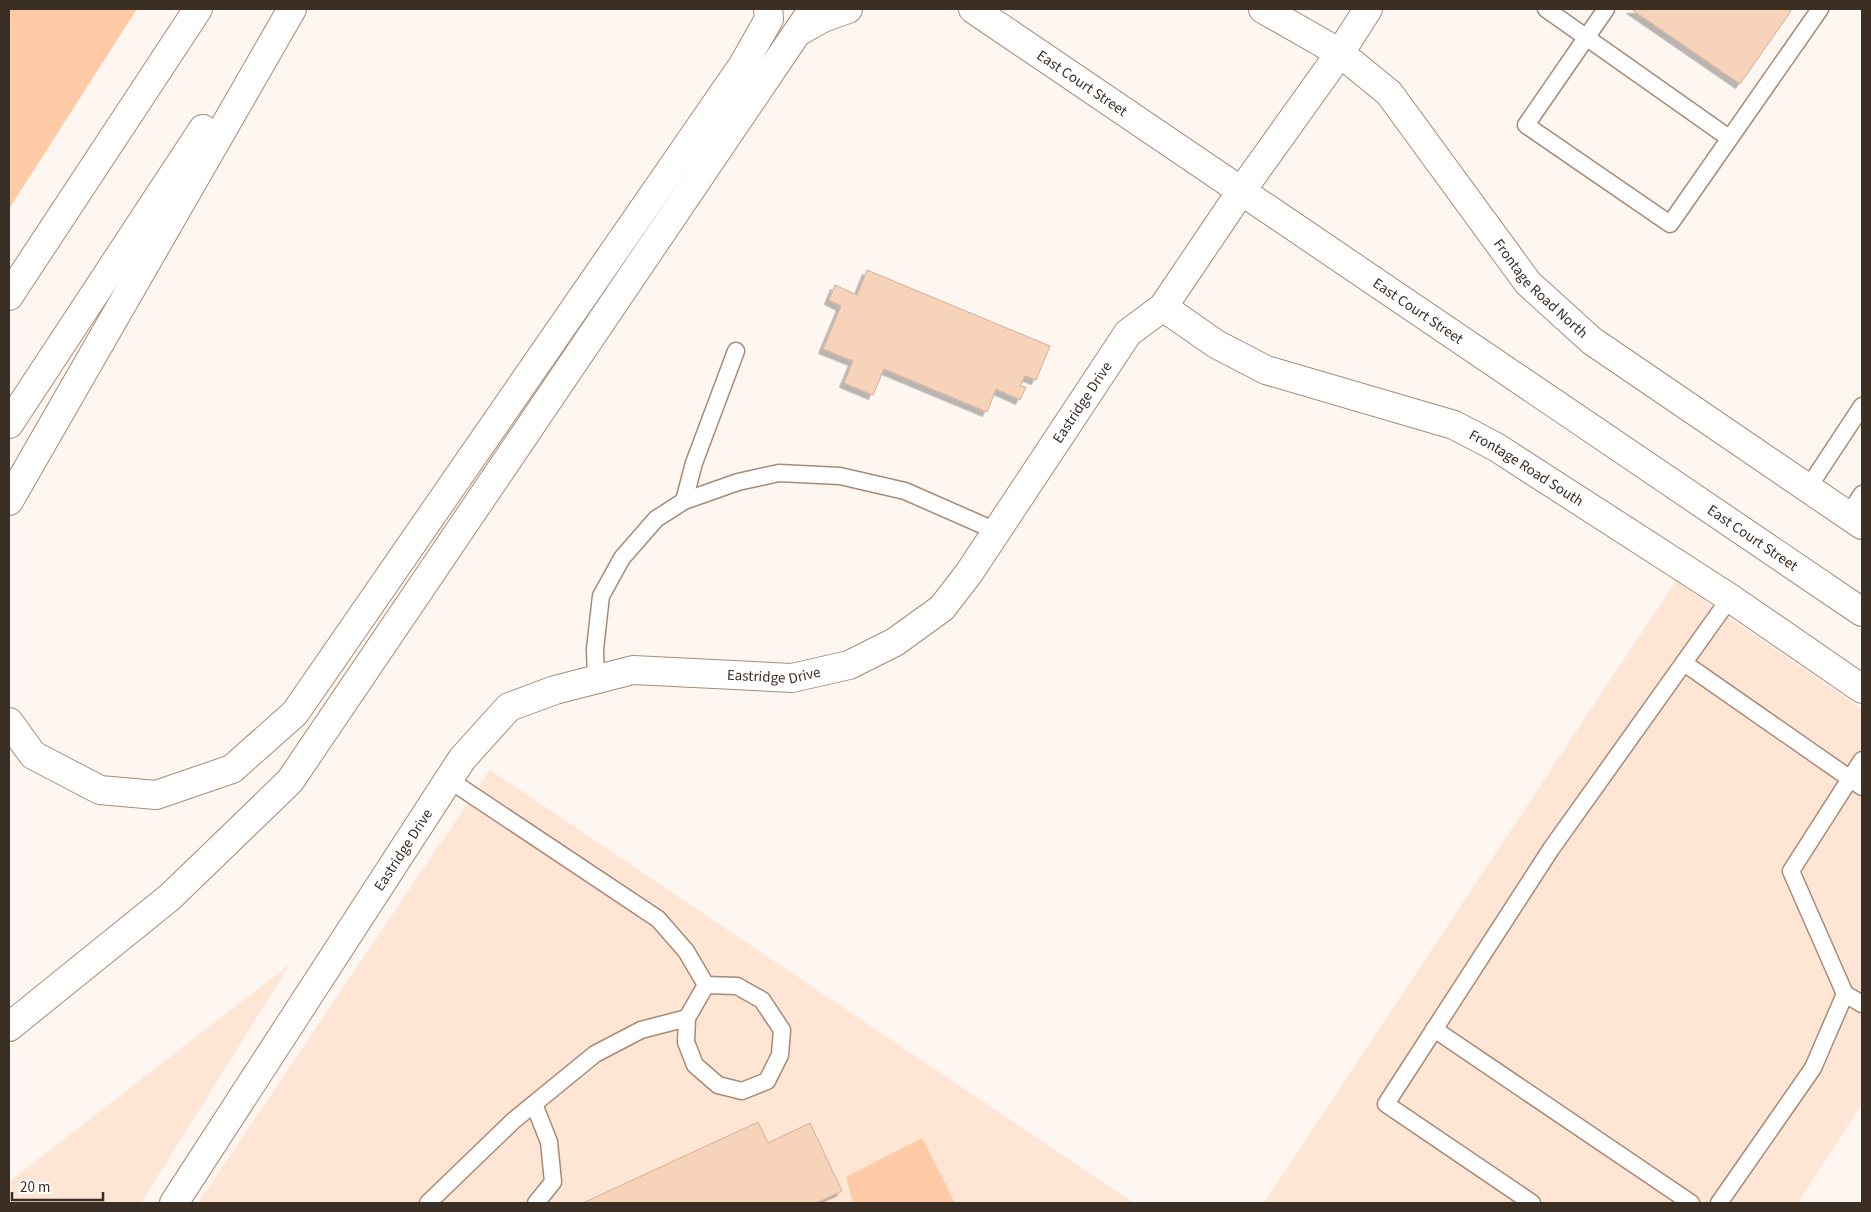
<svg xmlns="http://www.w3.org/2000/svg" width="1871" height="1212" font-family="'Source Sans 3',sans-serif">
<defs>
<filter id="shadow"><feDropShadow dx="-4.5" dy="4.5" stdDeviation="0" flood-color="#0004"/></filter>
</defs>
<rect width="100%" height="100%" fill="#fdf6f1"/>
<g fill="#fee5d4">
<polygon points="1676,581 1862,709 1862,1104 1798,1203 1264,1203"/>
<polygon points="490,770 1134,1203 198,1203"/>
<polygon points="290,964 141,1203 9,1203 9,1182"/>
</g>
<g fill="#ffcba6">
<polygon points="9,9 137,9 9,209"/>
<polygon points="922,1138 955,1203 853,1203 846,1177"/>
</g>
<g fill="#f7d3b9" stroke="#d1b099" filter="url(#shadow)">
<polygon points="1631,9 1789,9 1791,11 1740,84"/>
<polygon points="867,270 1050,346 1036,380 1025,376 1020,386 1026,387 1020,400 996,389 987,412 884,369 873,395 844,383 853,361 823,349 841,306 829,300 835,285 857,295"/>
<polygon points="758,1122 768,1143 810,1123 842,1191 816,1203 583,1203"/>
</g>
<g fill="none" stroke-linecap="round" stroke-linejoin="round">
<g stroke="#a98a74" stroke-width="19">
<g id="lane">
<polyline points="1546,9 1729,138"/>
<polyline points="1606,9 1526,125 1670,224 1820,9"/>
<polyline points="1808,488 1862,406"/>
<polyline points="684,501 694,463 736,351"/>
<polyline points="1848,515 1862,494"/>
<polyline points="1684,663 1862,787"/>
<polyline points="596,679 595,649 601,596 622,558 656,519 684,501 738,482 779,473 840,476 905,491 996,531"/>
<polyline points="1862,760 1791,871 1845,994 1862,1004"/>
<polyline points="448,779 658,919 686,951 706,985 687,1018 686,1042 695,1065 718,1085 742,1091 767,1081 780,1055 782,1030 762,1000 737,986 706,985"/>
<polyline points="1434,1029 1691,1203"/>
<polyline points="534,1104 549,1142 553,1182 536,1203"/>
<polyline points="428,1203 513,1121 595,1054 641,1030 687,1018"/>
<polyline points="1532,1203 1386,1104 1551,849 1730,598"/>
<polyline points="1719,1203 1813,1068 1845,994"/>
</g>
</g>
<g stroke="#a98a74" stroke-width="30">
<g id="street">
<path id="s1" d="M1263,9L1340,53L1389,93L1528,283L1592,341L1862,525"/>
<path id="s2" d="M1163,307L1216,344L1266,370L1454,425L1496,447L1730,598L1862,689"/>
<path id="s3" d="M174,1203L462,759L509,707L555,690L633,670L792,678L849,665L895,642L942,608L969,573L1128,333L1163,307L1242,190L1340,53L1368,9"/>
</g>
</g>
<g stroke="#a98a74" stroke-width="30">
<g id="highway">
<path id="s4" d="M973,9L1862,612"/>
<polyline points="798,32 823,18 848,9"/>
<polyline points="9,296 198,9"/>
<polyline points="9,424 203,129"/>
<polyline points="9,501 292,9"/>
<polyline points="9,722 33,755 100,790 156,795 232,769 295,713 743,65 769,19 768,9"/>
<polyline points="9,1027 170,897 290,781 813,9"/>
</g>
</g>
<use href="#lane" stroke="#fff" stroke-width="16"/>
<use href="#street" stroke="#fff" stroke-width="28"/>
<use href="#highway" stroke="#fff" stroke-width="28"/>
</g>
<g text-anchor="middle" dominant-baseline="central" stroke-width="5" stroke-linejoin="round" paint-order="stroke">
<g font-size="15" fill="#3b2e25" stroke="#fff">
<text stroke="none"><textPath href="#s4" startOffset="132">East Court Street</textPath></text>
<text stroke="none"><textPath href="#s1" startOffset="400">Frontage Road North</textPath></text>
<text stroke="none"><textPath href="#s4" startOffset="538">East Court Street</textPath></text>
<text stroke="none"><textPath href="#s3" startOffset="1305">Eastridge Drive</textPath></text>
<text stroke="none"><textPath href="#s2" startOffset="401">Frontage Road South</textPath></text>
<text stroke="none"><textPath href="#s4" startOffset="942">East Court Street</textPath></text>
<text stroke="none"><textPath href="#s3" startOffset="870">Eastridge Drive</textPath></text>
<text stroke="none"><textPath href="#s3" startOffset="421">Eastridge Drive</textPath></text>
</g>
</g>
<rect width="1871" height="1212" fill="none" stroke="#3b2e25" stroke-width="20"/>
<path d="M12 1192v8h91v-8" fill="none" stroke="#3b2e25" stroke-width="2.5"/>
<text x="20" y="1192" font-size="15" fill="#3b2e25" stroke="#ffffff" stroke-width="4" paint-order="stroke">20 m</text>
</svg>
